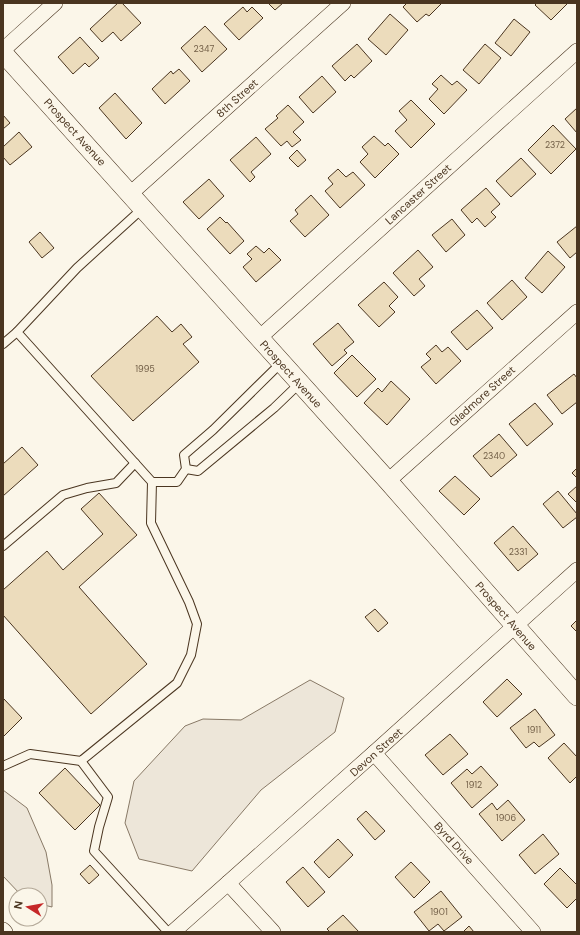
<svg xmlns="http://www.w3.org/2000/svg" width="580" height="935" font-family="'DM Sans',sans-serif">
<rect width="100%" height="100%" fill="#fbf6e9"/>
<g fill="#ede6d9" stroke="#887966">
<polygon points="310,680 344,698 335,732 261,790 192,871 139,859 125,823 134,781 185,726 203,719 241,720"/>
<polygon points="3,790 27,808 46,852 52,885 52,907 40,904 40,895 21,895 3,876"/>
</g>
<g fill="#ecdcbc" stroke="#4a3520">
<polygon points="118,3 122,3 141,23 121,41 113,32 102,42 90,29"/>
<polygon points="268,3 283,3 275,10"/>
<polygon points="407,3 442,3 429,16 426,14 417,22 403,7"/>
<polygon points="537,3 568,3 551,20 535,5"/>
<polygon points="243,7 247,12 252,7 263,18 239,40 224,24"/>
<polygon points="390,14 408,30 386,55 368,39"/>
<polygon points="514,19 530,32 511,56 495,43"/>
<polygon points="205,26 227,49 202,72 181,48"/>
<polygon points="80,37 99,58 89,67 85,63 73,74 58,57"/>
<polygon points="357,44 372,61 354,78 351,75 345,81 332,66"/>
<polygon points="485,44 501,58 479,84 463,70"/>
<polygon points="179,69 190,81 165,104 152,89 171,71 173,74"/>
<polygon points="441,75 452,85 457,81 467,90 444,114 429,99 438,89 432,84"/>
<polygon points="322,76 336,92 313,113 299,97"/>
<polygon points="115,93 142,123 126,139 99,108"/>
<polygon points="411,100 435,124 411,148 395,131 407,120 399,111"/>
<polygon points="288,105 304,122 293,132 301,140 292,147 287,141 281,146 265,129 278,118 276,116"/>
<polygon points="577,108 577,133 565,119"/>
<polygon points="3,115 10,123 3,129"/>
<polygon points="553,125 576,149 551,174 528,150"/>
<polygon points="19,132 32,147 10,165 3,157 3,147"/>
<polygon points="374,136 385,146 388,143 399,154 375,178 360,162 368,154 362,147"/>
<polygon points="256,137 271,154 251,172 255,177 250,182 230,160"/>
<polygon points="297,150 306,160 298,167 289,158"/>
<polygon points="521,158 536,174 511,197 496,181"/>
<polygon points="338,169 346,177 353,172 365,185 340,208 325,191 333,184 328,178"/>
<polygon points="209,179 224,196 199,219 183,202"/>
<polygon points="486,188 500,204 491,212 496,217 485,227 477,218 472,223 461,210"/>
<polygon points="311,195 329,215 305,237 290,221 298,214 295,210"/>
<polygon points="220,217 226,223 227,222 244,241 230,254 207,229"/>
<polygon points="452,219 465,235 446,252 432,235"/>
<polygon points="577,226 577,252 570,258 557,242"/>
<polygon points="40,232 54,248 42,258 29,242"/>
<polygon points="256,246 264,253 269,248 281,260 256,282 243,267 252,259 247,254"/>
<polygon points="418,250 433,267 419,279 425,286 414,296 393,273"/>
<polygon points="548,251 565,267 542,293 525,278"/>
<polygon points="512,280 527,297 502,320 487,303"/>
<polygon points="384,282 398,297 389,306 395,312 379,327 358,305"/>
<polygon points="477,310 493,328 467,350 451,332"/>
<polygon points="157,316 172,332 181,324 192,337 183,344 199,362 133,421 91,376"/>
<polygon points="338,323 354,342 344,350 347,353 332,366 313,344"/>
<polygon points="436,345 442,352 448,347 461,361 436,384 421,367 431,359 426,354"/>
<polygon points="352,355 376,379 357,397 334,373"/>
<polygon points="574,374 577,378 577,402 562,414 547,395"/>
<polygon points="391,381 410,399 387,425 364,403 378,388 382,392"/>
<polygon points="535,403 553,424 527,446 509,424"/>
<polygon points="499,434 517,455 491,477 473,456"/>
<polygon points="22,447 38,465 3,496 3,464"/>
<polygon points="577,468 577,478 572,473"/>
<polygon points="455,476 480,499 464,515 439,491"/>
<polygon points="577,486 577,503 568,494"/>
<polygon points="558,491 577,514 577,517 563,528 543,504"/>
<polygon points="99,493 137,535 79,587 147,664 91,714 3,615 3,590 47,551 63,570 103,534 81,509"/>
<polygon points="513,526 538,554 518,571 494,543"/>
<polygon points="375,609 388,623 378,632 365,617"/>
<polygon points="577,620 577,632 571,626"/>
<polygon points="507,679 522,694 497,717 483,702"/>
<polygon points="3,698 22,718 3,737"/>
<polygon points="535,709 555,735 539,747 534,742 526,748 510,728"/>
<polygon points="450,734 468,754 443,775 425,755"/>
<polygon points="564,743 577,757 577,776 570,783 548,758"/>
<polygon points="481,766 498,785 472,808 451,783 467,769 472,774"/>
<polygon points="65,768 100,805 75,830 39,793"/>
<polygon points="508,800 525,820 502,841 479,814 492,803 497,810"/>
<polygon points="366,811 385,831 375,840 357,819"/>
<polygon points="543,834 559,854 535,874 519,855"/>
<polygon points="338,839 353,855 329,878 314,862"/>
<polygon points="411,862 430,882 414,898 395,877"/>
<polygon points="90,865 99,875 89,884 80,874"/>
<polygon points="303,867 325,892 308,907 286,882"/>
<polygon points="560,868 577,885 577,898 567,908 544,884"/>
<polygon points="441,891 462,917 444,931 438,924 429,931 414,912"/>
<polygon points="343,915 359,932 330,932 327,929"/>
<polygon points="469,926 474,932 463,932"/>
</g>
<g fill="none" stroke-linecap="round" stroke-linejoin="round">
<g stroke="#4a3520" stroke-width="10">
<g id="service">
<polyline points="143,208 77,268 17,332 152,482 177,482 186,469 184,455 213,430 281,363"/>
<polyline points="3,344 17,332"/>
<polyline points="186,469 198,471 274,408 300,383"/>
<polyline points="3,546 63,495 87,488 116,483 135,463"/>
<polyline points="81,761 108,797 99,827 94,851 168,932"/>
<polyline points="3,766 30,754 81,761 177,683 191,655 197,624 189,602 151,523 152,482"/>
</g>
</g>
<g stroke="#4a3520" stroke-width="16">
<g id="minor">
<polyline points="3,50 55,3"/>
<polyline points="130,194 343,3"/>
<polyline points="259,338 577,51"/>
<polyline points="388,481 577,312"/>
<polyline points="374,753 533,932"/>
<polyline points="228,883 273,932"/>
<polyline points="3,930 5,932"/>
<polyline points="173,932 374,753 577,570"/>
</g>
</g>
<g stroke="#4a3520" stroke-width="20">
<polyline id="tertiary" points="3,53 388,481 577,696"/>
</g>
<use href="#service" stroke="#fbf6e9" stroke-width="8"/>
<use href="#minor" stroke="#fbf6e9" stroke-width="15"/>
<use href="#tertiary" stroke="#fbf6e9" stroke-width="19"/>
</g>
<g text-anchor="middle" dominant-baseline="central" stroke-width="3" stroke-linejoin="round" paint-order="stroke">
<g font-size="9" fill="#725f47">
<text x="204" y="49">2347</text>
<text x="555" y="145">2372</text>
<text x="145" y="369">1995</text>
<text x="494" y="456">2340</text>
<text x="518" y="552">2331</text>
<text x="534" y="730">1911</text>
<text x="474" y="785">1912</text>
<text x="506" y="818">1906</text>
<text x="439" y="912">1901</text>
</g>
<g font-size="11" fill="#4a3520" stroke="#fbf6e9">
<text transform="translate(237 98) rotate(-42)">8th Street</text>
<text transform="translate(75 132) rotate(48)">Prospect Avenue</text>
<text transform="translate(418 194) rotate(-42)">Lancaster Street</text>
<text transform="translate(291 374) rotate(48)">Prospect Avenue</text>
<text transform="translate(482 396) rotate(-42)">Gladmore Street</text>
<text transform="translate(506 616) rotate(49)">Prospect Avenue</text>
<text transform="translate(376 752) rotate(-42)">Devon Street</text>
<text transform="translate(454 843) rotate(48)">Byrd Drive</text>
</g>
</g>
<rect width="580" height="935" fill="none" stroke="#4a3520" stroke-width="8"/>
<g transform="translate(28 907) rotate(281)"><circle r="19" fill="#fbf6e9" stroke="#b4a999"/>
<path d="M0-3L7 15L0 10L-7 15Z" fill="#c62828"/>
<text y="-6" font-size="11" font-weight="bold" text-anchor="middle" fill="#4a3520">N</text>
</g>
</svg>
